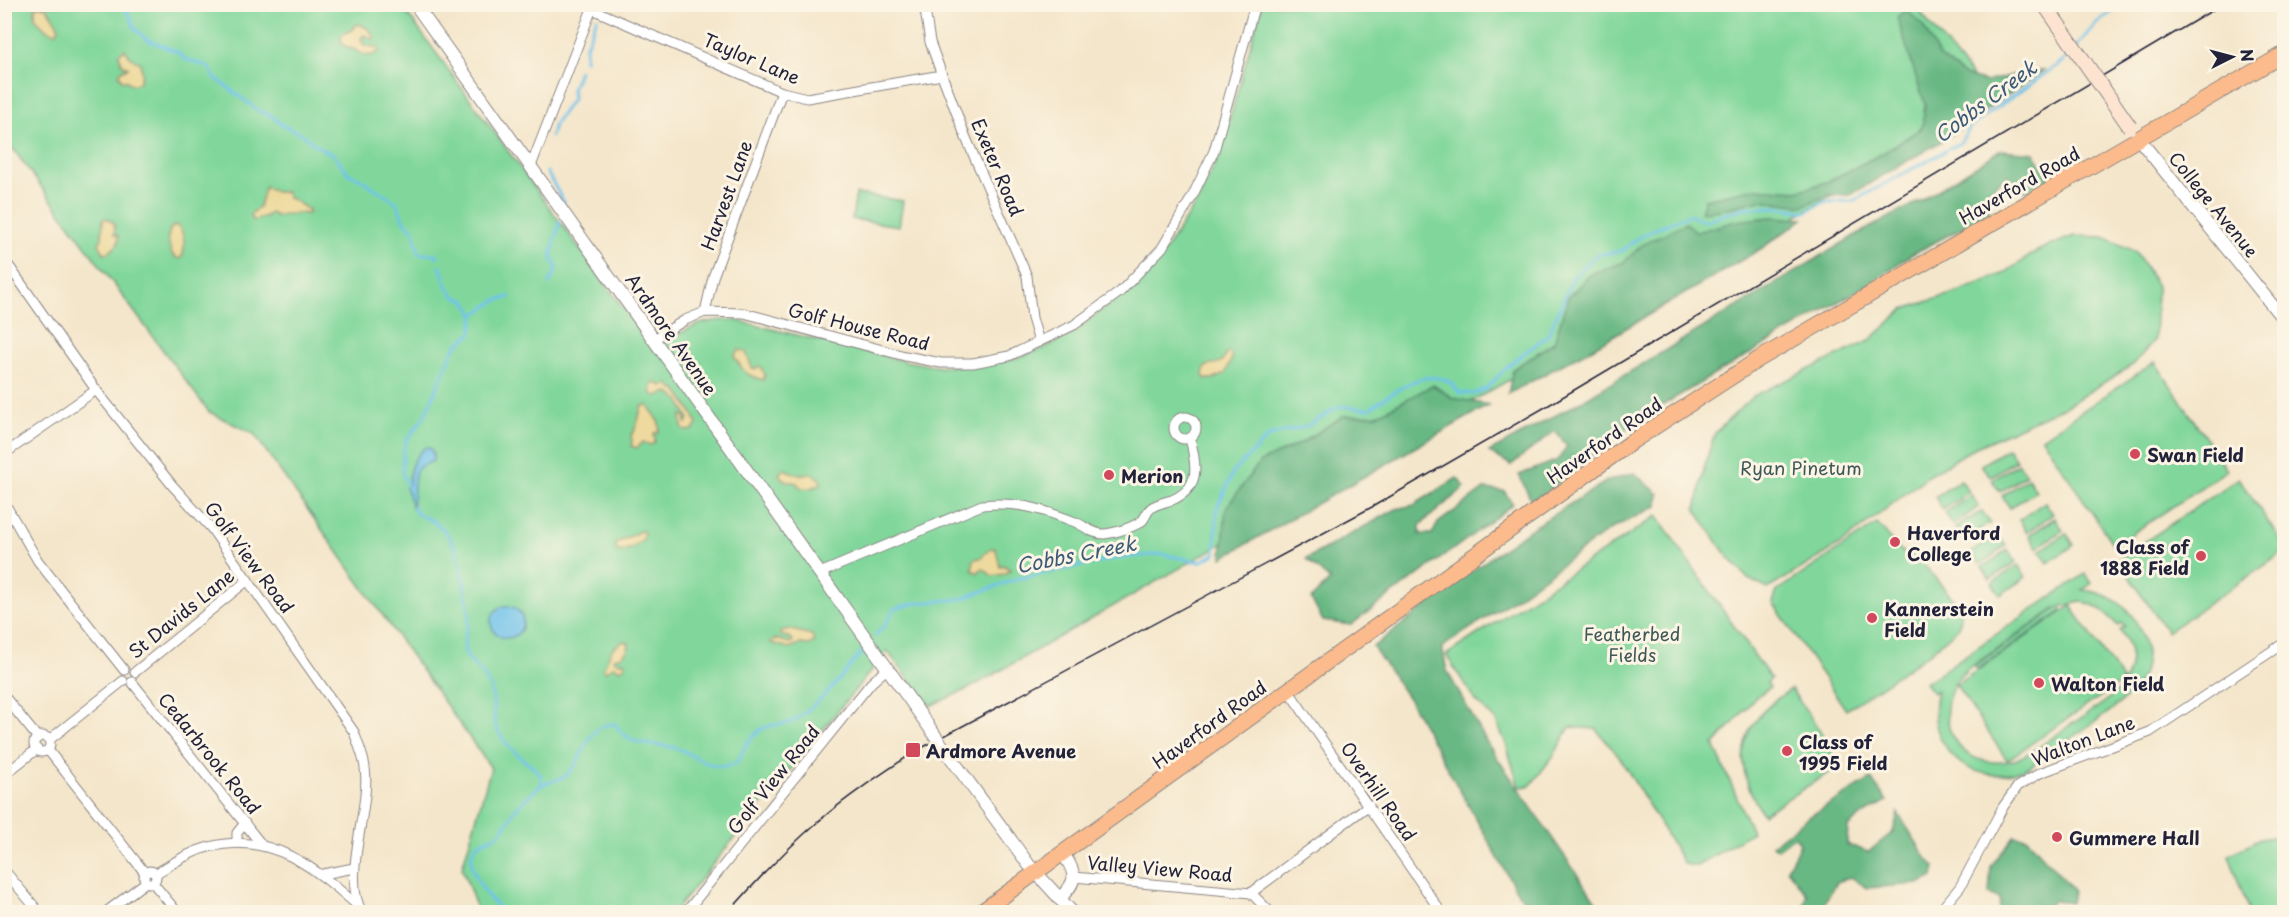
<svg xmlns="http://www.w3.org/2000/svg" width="2289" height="917" font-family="'Playpen Sans',sans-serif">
<rect width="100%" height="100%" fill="#fcf5e5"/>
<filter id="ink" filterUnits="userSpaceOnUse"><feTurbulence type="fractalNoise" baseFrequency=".0167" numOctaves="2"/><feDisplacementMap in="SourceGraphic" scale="12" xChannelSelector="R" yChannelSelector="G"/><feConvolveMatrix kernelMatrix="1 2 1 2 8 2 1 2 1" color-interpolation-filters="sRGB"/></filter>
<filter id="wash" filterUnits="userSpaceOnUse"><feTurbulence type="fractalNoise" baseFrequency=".008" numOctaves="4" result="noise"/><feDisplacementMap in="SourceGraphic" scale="24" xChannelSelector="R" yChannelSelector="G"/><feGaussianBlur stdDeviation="1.35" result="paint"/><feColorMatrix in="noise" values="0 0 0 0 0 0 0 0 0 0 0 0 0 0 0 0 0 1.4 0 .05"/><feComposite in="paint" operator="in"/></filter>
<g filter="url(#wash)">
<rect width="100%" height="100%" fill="#f4e6cb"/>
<g fill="#81d79b" stroke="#527c6b" stroke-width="1.5" fill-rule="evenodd">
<path d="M5,5H401L654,350C685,331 695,319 734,320L905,361L941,367L1010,360L1043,349L1077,330L1123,293L1164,252L1197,202L1219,156L1262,5H1914L1994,103L970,688L930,706L887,651L674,912H478L462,868L491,768L254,434L209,412L5,138Z"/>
<polygon points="856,194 903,201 899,226 852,219"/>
<polygon points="2074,236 2104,237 2136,252 2157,286 2155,339 2134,364 2066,406 1974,448 1929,475 1841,544 1768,589 1748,579 1725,553 1696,510 1704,468 1715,433 1753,396 1869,341 1904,309 1958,292 2003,274 2039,250"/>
<polygon points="2155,362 2227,470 2114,546 2042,438"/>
<polygon points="2008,448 2016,460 1990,477 1981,465"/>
<polygon points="2018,463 2026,475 2000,492 1992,480"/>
<polygon points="2028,478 2036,491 2010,508 2002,496"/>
<polygon points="2239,478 2284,546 2284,552 2167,632 2118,560"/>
<polygon points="1961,480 1969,492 1943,510 1935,497"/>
<polygon points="1971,495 1979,507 1953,525 1945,513"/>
<polygon points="2045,502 2053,514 2027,532 2019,520"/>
<polygon points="1982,511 1990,523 1963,540 1955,528"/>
<polygon points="1657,516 1771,679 1767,683 1770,687 1756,697 1714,745 1752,832 1697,866 1684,864 1620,758 1596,729 1570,727 1554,755 1530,786 1519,787 1506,744 1496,721 1475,700 1446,655"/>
<polygon points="2055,518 2063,530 2037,548 2029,535"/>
<polygon points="1877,524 1902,552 1917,557 1962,609 1959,627 1931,652 1846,710 1773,603 1777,591"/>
<polygon points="2066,533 2074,545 2048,563 2040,551"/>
<polygon points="1998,534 2006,546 1980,564 1972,552"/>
<polygon points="2008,550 2016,562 1990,579 1982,567"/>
<polygon points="2018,565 2026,577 2000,595 1992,583"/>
<path d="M2085,574L2092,583L2083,590C2105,592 2125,603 2136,622C2168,678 2117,707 2078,733C2061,746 2044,759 2025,769C1970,791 1923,746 1937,690L1933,693L1925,683ZM2080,602C2097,603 2107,614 2118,626L2122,623L2125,626L2120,630C2135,653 2134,668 2119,690C2104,705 2083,716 2066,728C2051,738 2036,751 2019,758C2013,761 2007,762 2001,762C1947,766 1928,700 1969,668L2054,610L2059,607L1974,666L1977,669L2062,611L2060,607Z"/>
<polygon points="2071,606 2123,681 2007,760 1956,685"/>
<path d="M1791,689C1802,706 1838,750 1835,769L1763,814C1729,762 1739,723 1791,689Z"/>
<polygon points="2284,835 2284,912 2249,912 2229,855 2260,839"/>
</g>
<g fill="#68b883" stroke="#456d5f" stroke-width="1.5">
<polygon points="1906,10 1922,24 1939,56 1964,75 1986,82 2029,71 2044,70 1940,142 1850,195 1828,195 1802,206 1760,200 1721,210 1701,212 1705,199 1756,188 1797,191 1827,182 1883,153 1922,128 1925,105 1897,17"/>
<polygon points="2001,150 2034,153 2050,179 2026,192 2008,175 1989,190 1990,213 1909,256 1874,281 1671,400 1622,432 1546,493 1531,500 1519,475 1558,460 1567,446 1555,431 1511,465 1489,452 1580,402 1854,236 1922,200"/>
<polygon points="1771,217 1803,219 1762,248 1589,350 1508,394 1513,369 1554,342 1568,297 1591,274 1624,262 1642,245 1686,223 1697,232 1736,221"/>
<polygon points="1433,385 1453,398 1489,405 1222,558 1226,508 1260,462 1303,442 1343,416 1377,415"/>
<polygon points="1634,473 1659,494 1657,506 1609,530 1516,598 1442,647 1447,671 1489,746 1603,912 1533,912 1516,890 1409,700 1373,647 1459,580 1532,528 1607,481"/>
<path d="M1457,478L1465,487L1420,525V534H1432L1438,523L1484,489L1504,491L1513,504C1460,546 1404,584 1351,625L1323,621L1311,599L1330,580L1306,559L1396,509L1414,505Z"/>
<polygon points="1871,779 1887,801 1859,817 1848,827 1847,844 1868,852 1893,832 1898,813 1925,856 1935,867 1933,877 1919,884 1867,888 1851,877 1837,882 1819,912 1802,912 1807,895 1787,869 1800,844 1795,836 1778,849 1772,845 1810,816"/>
<polygon points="2014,836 2027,838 2073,890 2071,903 2055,900 2040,912 1999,912 2000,898 1989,894 1991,866"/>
</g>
<g fill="#eeda9e" stroke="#887e6c" stroke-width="1.5">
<polygon points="40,6 47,8 59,27 56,33 46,29 35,18 35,8"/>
<path d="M359,24C367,28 372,30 374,38L373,40L364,35L361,39L364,45L379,48V51C369,59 365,55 355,50C350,48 346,48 342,43L341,37L344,33L353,30L356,25Z"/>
<polygon points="125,49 129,56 140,63 142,74 139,83 132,85 127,81 122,80 119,75 120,72 128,67 122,64 119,54"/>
<polygon points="265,187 276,192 286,192 288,198 292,199 309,210 308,214 298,213 275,216 271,212 268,215 253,221 250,215 259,207"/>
<path d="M106,218L114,223L115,231L114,234L118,235C120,245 115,248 107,253H104L99,244L102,238L103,219Z"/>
<path d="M175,225C185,229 186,247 182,257L178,259L172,254C168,243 165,231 175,225Z"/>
<path d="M739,350L746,352L752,368L755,369L758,366L761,367L765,375L763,380C745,375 744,372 734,356Z"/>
<path d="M1228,352L1231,354L1232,358L1225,374L1213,379H1206L1203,376C1205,359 1213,368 1222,361C1225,359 1226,355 1228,352Z"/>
<polygon points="653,383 659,384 662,386 669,384 672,389 677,390 694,416 697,424 693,430 686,431 682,428 681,415 685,416 686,423 689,419 679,400 668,392 656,396 651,393"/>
<path d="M648,405C653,415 663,420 658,433H654L655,442L651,445L643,442L637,448L631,446L632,441L631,435L634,432L642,406Z"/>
<path d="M784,469L796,474H812L820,479L821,484C814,488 801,492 797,483C789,481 783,482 779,474Z"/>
<polygon points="640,531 644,532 643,540 632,548 620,552 616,550 616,543"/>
<polygon points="991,548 996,549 1000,567 1003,565 1011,570 1004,574 992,576 984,569 981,569 978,573 972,570 974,559 980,558"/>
<polygon points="788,629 812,635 814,642 809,645 800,644 789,648 771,643 771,641 776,639 790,643 793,641 791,638 780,635 780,632"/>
<polygon points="623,641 629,643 628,650 619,658 615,657 613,659 618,663 624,661 625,666 619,670 614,666 606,671 603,669 612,649"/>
</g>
<g fill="#6fc3eb" stroke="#487293" stroke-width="1.5">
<path d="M426,447L431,449L433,454V461L418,468L415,474L412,508L406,487L409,486C408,471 413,456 426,447Z"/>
<circle cx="507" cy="622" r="16"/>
</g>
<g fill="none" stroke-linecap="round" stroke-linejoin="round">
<g stroke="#6fc3eb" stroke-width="3">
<polyline points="115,4 125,10 130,16 134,27 146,39 178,52 185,59 209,67 214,77 259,111 272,116 281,124 305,136 315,145 334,155 349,174 359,178 397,203 403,219 414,232 419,254 436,254 438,257"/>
<polyline points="2077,46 2096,24 2121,4"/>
<polyline points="585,60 586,46 597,18"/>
<polyline points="551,136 554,125 573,98 572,89 579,71"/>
<polyline points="547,172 564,203"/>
<polyline points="440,266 447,286 454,296 466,301 474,315"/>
<polyline points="549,284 557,268 551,257 560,221"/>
<polyline points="410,491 402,473 403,453 406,441 424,417 454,349 458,344 472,333 474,315 497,300 510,297"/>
<path d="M413,506L417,514C454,526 460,555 465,590C466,598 470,609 469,618C468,629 461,642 466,654C470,664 481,670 486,679C492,689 494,703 494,714C493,739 521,757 537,771L541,776V786"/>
<path d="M875,636L886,624L894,609L916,603L961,599L1017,579L1118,558L1161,554L1200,562L1215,554L1217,508L1234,471L1269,436L1307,426L1340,406L1369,409C1390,395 1419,369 1446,380C1451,382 1456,389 1460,393L1473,394L1486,389L1509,365L1548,335L1573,278L1596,255L1622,251L1638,238L1657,228L1689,215L1705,221L1743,208L1780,207L1805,212L1824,202L1853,201L1960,143L1971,126L2063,61L2072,51"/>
<path d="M503,912C489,900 460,864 476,846C482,839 493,839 500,833C506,827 510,817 515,810C522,802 533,791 542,785C549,781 558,781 564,777C585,764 584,722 615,724C632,748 648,743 672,747C690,751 705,767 723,766C743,765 738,756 747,743C750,739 756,734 760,730C769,723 785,726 795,720C822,702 843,675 863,651"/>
</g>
</g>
</g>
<g filter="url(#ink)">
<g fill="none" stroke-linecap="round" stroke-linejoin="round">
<g stroke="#8b8483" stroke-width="11">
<g id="minor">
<polyline points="924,4 930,42 942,75 966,138 1027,276 1032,318 1039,342"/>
<polyline points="592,9 782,92 807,98 942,75"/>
<polyline points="531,166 593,6"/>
<path d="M4,259L96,390L172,485L211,528L354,732C358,744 364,757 365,768C371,809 341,877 362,912"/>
<polyline points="705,312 713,277 782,92"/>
<polyline points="654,339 685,320 705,312 744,313 905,356 941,363 973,363 1009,356 1074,325 1120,292 1162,248 1192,197 1214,151 1255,4"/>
<circle cx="1185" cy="428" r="11"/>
<polyline points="4,454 96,390"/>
<polyline points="4,502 38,561 124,670"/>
<path d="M820,573L982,505C1017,501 1042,509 1075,522C1085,526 1092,534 1104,534C1115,533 1135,527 1143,520C1146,516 1147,511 1151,508C1156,504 1165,502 1172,500C1202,487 1196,464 1190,438"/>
<polyline points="135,672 248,580"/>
<polyline points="132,682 261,844"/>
<polyline points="1288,690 1441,912"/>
<polyline points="4,696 38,738"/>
<circle cx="42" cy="744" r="8"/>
<polyline points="49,740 123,681"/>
<polyline points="48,750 145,873"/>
<polyline points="4,775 37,749"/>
<polyline points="237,843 237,833 245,823"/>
<polyline points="4,870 39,912"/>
<circle cx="150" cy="877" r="6"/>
<path d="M155,874C172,864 189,852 209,847C271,831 315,868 358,906"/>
<polyline points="323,874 354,868"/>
<polyline points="1074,877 1251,893 1270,912"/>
<polyline points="153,883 177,912"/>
<polyline points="1251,893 1369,805"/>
<polyline points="106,912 146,882"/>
<polyline points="686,912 871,683 888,668"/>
<polyline points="1939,912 1960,887 2003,807 2018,786 2040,773 2150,732 2284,643"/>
</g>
</g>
<g stroke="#8b8483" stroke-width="14">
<g id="tertiary">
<polyline points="415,4 922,717"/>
<polyline points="2139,139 2284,320"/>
<polyline points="946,751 1029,865 1072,912"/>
<path d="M1059,899C1077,882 1078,875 1063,854"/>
</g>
</g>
<g stroke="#8b8483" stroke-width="17">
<polyline id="primary" points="981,912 1633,441 1759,359 2284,54"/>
</g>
<use href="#minor" stroke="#fff" stroke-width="9"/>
<use href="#tertiary" stroke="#fff" stroke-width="12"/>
<use href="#primary" stroke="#fbbb8c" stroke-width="15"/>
<path stroke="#22223b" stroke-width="1.5" d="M729,912C757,880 786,849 819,821C849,795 883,773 916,751L1372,507L1554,402L2223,4"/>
<g stroke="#8b8483" stroke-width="14" stroke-linecap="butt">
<polyline id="tertiary-bridge" points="922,717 946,751"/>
</g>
<g stroke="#8b8483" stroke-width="16" stroke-linecap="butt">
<polyline id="secondary-bridge" points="2044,4 2130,127"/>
</g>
<use href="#tertiary-bridge" stroke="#fff" stroke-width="12"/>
<use href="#secondary-bridge" stroke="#fde4d1" stroke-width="14"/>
</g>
</g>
<g fill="#d1495b" stroke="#fcf5e5" stroke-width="2">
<circle cx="2135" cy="454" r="6"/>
<circle cx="1109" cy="475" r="6"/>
<circle cx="1895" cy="542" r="6"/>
<circle cx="2201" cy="556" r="6"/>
<circle cx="1872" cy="618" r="6"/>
<circle cx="2039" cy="683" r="6"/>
<rect x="905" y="742" width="16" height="16" rx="3"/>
<circle cx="1787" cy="751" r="6"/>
<circle cx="2057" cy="837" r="6"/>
</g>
<g text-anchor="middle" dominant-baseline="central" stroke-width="6" stroke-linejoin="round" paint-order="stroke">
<g font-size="18" fill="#22223b" stroke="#fcf5e5">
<text transform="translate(752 58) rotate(23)">Taylor Lane</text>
<text transform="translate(998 167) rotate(67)">Exeter Road</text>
<text transform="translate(2019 185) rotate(-30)">Haverford Road</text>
<text transform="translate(726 195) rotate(-70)">Harvest Lane</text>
<text transform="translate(2214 204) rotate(51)">College Avenue</text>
<text transform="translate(859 326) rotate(14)">Golf House Road</text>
<text transform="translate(672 334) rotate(55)">Ardmore Avenue</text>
<text transform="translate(1604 440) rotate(-35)">Haverford Road</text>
<text transform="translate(250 557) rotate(53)">Golf View Road</text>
<text transform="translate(181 613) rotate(-39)">St Davids Lane</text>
<text transform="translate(1209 724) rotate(-36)">Haverford Road</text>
<text transform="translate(2083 740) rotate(-21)">Walton Lane</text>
<text transform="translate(210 753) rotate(51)">Cedarbrook Road</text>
<text transform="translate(773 779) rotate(-51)">Golf View Road</text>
<text transform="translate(1379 791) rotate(55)">Overhill Road</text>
<text transform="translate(1160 868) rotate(5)">Valley View Road</text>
</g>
<g font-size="18" font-weight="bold" fill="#22223b" stroke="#fcf5e5" text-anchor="start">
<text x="2147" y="454">Swan Field</text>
<text x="1121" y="475">Merion</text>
<text x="1907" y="532">Haverford<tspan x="1907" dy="21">College</tspan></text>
<text x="2189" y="546" text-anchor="end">Class of<tspan x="2189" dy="21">1888 Field</tspan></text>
<text x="1884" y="608">Kannerstein<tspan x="1884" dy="21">Field</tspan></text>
<text x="2051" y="683">Walton Field</text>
<text x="1799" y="741">Class of<tspan x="1799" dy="21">1995 Field</tspan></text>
<text x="926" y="750">Ardmore Avenue</text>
<text x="2069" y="837">Gummere Hall</text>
</g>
<g font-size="18" fill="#3e5858" stroke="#fcf5e5">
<text x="1801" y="467">Ryan Pinetum</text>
<text x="1632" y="633">Featherbed<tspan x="1632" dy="21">Fields</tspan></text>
</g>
<g font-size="20" font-style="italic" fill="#3d5a79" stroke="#fcf5e5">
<text transform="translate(1985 101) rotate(-37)">Cobbs Creek</text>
<text transform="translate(1076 554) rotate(-11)">Cobbs Creek</text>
</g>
</g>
<rect width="2289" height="917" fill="none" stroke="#fcf5e5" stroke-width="24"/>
<g transform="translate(2232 57) rotate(84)" stroke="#fcf5e5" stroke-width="4.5" paint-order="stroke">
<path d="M0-4.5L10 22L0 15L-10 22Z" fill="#22223b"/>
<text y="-9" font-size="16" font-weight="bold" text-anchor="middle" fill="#22223b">N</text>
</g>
</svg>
